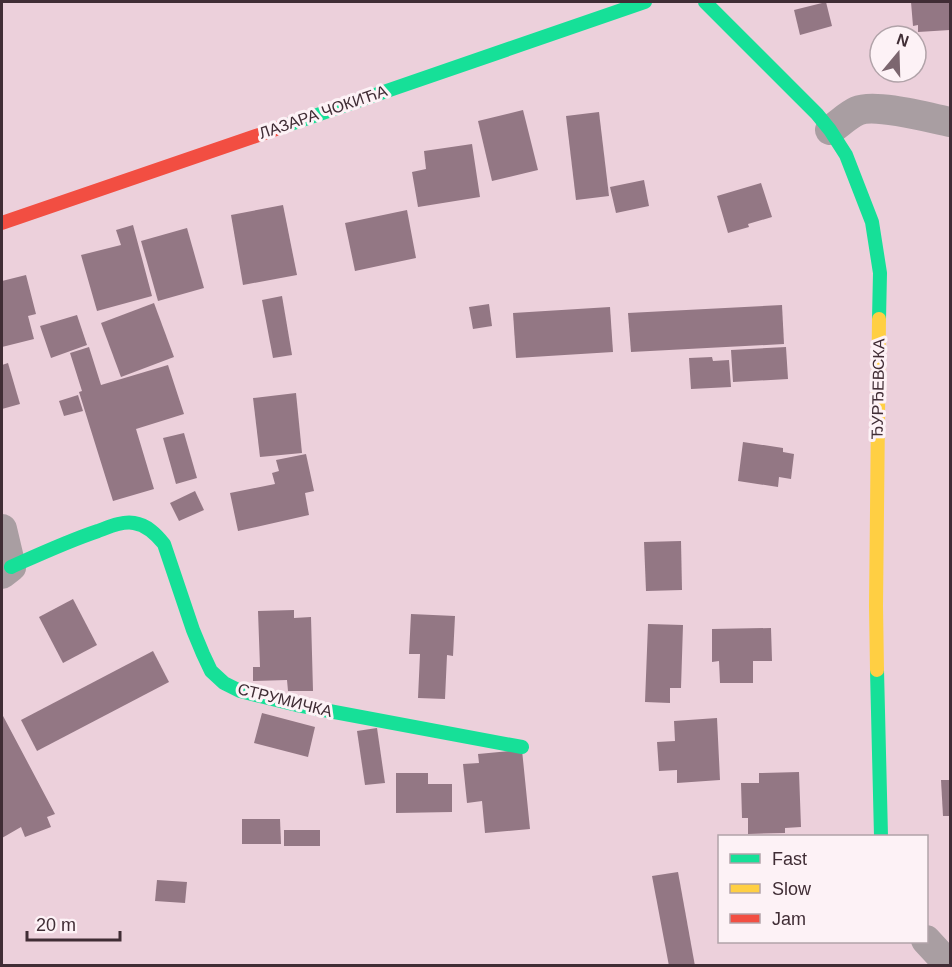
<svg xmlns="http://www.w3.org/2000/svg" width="952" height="967" font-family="Helvetica,sans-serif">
<rect width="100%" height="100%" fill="#ecd0db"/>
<g fill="#937784">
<polygon points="826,2 832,26 800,35 794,10"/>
<polygon points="911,2 950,2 950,30 918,32 918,25 913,26"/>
<polygon points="523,110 538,170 492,181 478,121"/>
<polygon points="599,112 609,196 576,200 566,116"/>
<polygon points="472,144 480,197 418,207 412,172 426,169 424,151"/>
<polygon points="644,180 649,206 616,213 610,187"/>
<polygon points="761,183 772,217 748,224 749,227 728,233 717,196"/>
<polygon points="283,205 297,275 243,285 231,215"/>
<polygon points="407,210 416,258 355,271 345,223"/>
<polygon points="133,225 152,296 97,311 81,255 121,245 116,230"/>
<polygon points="187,228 204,288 158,301 141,241"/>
<polygon points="26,275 36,314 28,316 34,339 2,347 2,281"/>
<polygon points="282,296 292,355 273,358 262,300"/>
<polygon points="154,303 174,357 121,377 101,323"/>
<polygon points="489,304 492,326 473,329 469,307"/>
<polygon points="782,305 784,344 631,352 628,313"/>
<polygon points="610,307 613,352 516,358 513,313"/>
<polygon points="77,315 87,345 51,358 40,326"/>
<polygon points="89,347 101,385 168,365 184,414 136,429 154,489 113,501 79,392 82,391 70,353"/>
<polygon points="786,347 788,379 733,382 731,350"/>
<polygon points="712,357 713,361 729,360 731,387 691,389 689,358"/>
<polygon points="8,363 20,404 2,409 2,365"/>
<polygon points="296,393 302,453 260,457 253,398"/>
<polygon points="78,395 83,411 64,416 59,401"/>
<polygon points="184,433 197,478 176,484 163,438"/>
<polygon points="743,442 783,448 783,452 794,454 791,479 779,477 778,487 738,481"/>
<polygon points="306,454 314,491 305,493 309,515 238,531 230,493 275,484 272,473 279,471 276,460"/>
<polygon points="195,491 204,510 179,521 170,503"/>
<polygon points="681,541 682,590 646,591 644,542"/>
<polygon points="73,599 97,645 63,663 39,617"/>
<polygon points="294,610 294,618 311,617 313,691 288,691 287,680 253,681 253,667 260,667 258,611"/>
<polygon points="411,614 455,616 453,656 447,655 445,699 418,698 420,654 409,654"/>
<polygon points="648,624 683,625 681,688 670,688 670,703 645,702"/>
<polygon points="771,628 772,661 753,661 753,683 720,683 719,661 712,662 712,629"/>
<polygon points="153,651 169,682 37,751 21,720"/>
<polygon points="262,713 315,727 308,757 254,743"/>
<polygon points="2,714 55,814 47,817 51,827 25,837 21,827 2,838"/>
<polygon points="717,718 720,780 677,783 677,770 659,771 657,742 675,741 674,721"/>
<polygon points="377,728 385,783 365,785 357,731"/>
<polygon points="522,750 530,829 485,833 482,801 467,803 463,764 479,763 478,754"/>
<polygon points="799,772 801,827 785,828 785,833 748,834 748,818 742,818 741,783 759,783 759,773"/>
<polygon points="396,773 428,773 428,784 452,784 452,812 396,813"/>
<polygon points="941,780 950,780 950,816 943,816"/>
<polygon points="242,819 280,819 281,844 242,844"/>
<rect x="284" y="830" width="36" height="16"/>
<polygon points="678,872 695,966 669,966 652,876"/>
<polygon points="157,880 187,882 185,903 155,901"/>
</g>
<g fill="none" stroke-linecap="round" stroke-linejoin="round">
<g stroke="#a99ea2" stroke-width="30">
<path d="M830,130C839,124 848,115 857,111C875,103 930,118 950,122"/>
<polyline points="2,529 11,567 2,574"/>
<polyline points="926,940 950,966"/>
</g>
<g stroke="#16e098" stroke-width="14">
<polyline points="705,2 817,114 830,130 846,155 872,222 880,273 879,319"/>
<polyline points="285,126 645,2"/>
<path d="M11,567C40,554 68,541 98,531C109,527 122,521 134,523C147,525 156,534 164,544L193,630L203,654L211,671L224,683L240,691L297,705L522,747"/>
<polyline points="877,670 881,836"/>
</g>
<polyline stroke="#ffcf43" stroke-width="14" points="877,670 876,606 879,319"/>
<polyline stroke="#f24e42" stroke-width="14" points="2,223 285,126"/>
</g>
<g text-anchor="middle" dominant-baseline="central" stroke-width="6" stroke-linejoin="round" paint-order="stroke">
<g font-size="16" fill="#402d35" stroke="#fdf2f6">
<text transform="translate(323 112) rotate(-19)">ЛАЗАРА ЧОКИЋА</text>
<text transform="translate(878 389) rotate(-89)">ЂУРЂЕВСКА</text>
<text transform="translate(285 700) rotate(14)">СТРУМИЧКА</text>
</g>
</g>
<rect width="952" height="967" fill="none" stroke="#402d35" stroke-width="6"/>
<rect x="718" y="835" width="210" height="108" fill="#fdf2f6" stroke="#b1a3a9" stroke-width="1.5"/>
<rect x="730" y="854" width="30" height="9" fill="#16e098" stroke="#b1a3a9" stroke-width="1.5"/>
<text x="772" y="865" font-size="18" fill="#402d35">Fast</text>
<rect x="730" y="884" width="30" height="9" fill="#ffcf43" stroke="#b1a3a9" stroke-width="1.5"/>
<text x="772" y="895" font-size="18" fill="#402d35">Slow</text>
<rect x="730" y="914" width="30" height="9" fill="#f24e42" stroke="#b1a3a9" stroke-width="1.5"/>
<text x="772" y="925" font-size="18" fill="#402d35">Jam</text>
<g transform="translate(898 54) rotate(19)"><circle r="28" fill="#fdf2f6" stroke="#b1a3a9" stroke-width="1.5"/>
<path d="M0-4.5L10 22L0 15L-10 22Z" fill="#7c666f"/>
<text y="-9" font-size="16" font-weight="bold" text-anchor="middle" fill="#402d35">N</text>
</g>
<path d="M27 931v9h93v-9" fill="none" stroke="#402d35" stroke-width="3"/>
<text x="36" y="931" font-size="18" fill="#402d35" stroke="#fdf2f6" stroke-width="4.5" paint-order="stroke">20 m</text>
</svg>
